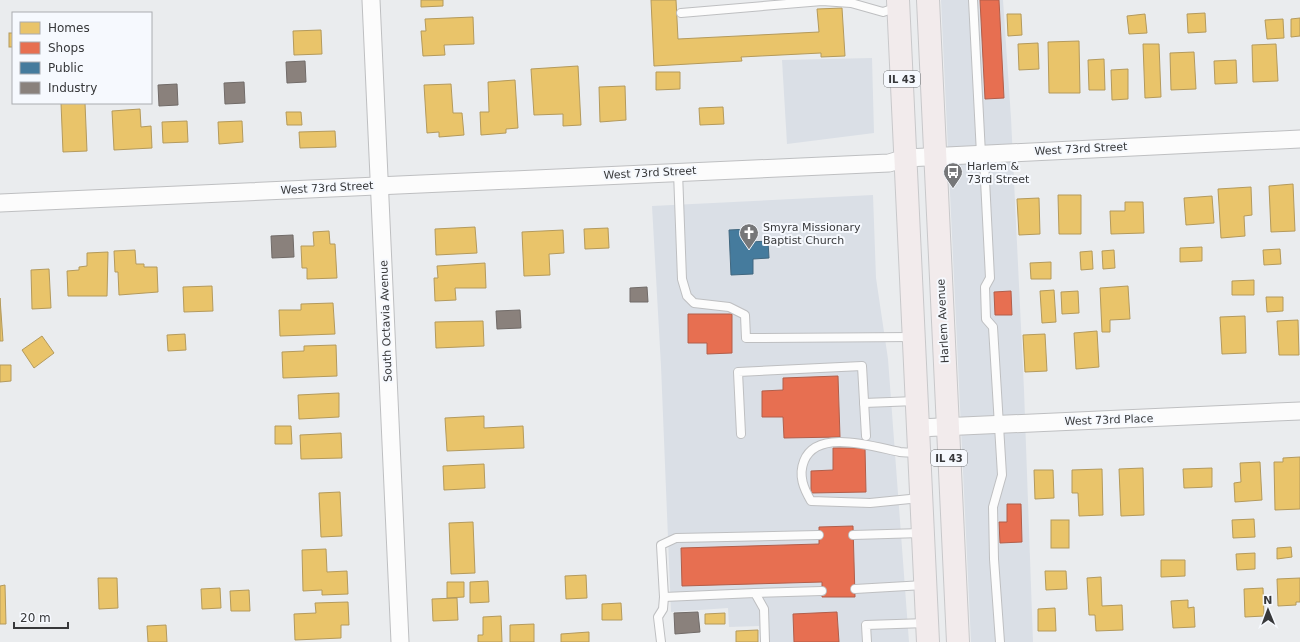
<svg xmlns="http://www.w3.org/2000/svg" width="1300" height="642" font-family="'DejaVu Sans',sans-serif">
<rect width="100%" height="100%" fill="#eaecee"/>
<g fill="#dadfe6">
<polygon points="941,0 1003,0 1011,118 1024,390 1033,642 971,642"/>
<polygon points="872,58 874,133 787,144 782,60"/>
<polygon points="873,195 876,278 888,359 909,642 760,642 759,626 729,627 728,608 671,612 661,366 652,206"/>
</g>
<g fill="#e9c46a" stroke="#b49a5c">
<polygon points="421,0 443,0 443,6 421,7"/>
<polygon points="651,0 676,0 678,39 819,32 817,9 842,8 845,56 821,57 821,53 741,57 742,61 654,66"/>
<polygon points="1205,13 1206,32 1188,33 1187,14"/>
<polygon points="1007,14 1021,14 1022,35 1008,36"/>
<polygon points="1145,14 1147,33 1129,34 1127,16"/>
<polygon points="473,17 474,44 444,45 445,55 423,56 421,31 426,31 425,19"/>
<polygon points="1300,18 1300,36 1291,37 1291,19"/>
<polygon points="1283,19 1284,38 1267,39 1265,20"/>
<polygon points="321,30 322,54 294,55 293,31"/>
<rect x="9" y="33" width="4" height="14"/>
<polygon points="1079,41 1080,93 1049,93 1048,42"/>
<polygon points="1038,43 1039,69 1019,70 1018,44"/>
<polygon points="1143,44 1159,44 1161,97 1145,98"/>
<polygon points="1276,44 1278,81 1253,82 1252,45"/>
<polygon points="1194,52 1196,89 1171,90 1170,53"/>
<polygon points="1104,59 1105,90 1089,90 1088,60"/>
<polygon points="1236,60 1237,83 1215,84 1214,61"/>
<polygon points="578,66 581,125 563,126 563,114 534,115 531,69"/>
<polygon points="1128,69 1128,99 1112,100 1111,70"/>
<polygon points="656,72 680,72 680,89 656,90"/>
<polygon points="515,80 518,128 506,129 506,133 481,135 480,112 489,112 488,82"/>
<polygon points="451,84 453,113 462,113 464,135 439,137 439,132 427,133 424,85"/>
<polygon points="625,86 626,120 600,122 599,87"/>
<polygon points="61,103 85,103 87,151 63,152"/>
<polygon points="723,107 724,124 700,125 699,108"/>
<polygon points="140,109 141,127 151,126 152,148 114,150 112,111"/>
<polygon points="286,112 301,112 302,125 287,125"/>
<polygon points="187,121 188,142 163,143 162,122"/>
<polygon points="242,121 243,142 219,144 218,122"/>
<polygon points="335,131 336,147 300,148 299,132"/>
<polygon points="1293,184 1295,231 1271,232 1269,186"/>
<polygon points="1251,187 1252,215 1244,216 1245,236 1221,238 1218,189"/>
<polygon points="1058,195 1081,195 1081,234 1059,234"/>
<polygon points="1212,196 1214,223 1186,225 1184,198"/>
<polygon points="1039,198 1040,234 1019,235 1017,199"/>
<polygon points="1125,202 1143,202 1144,233 1111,234 1110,211 1125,211"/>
<polygon points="475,227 477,253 436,255 435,229"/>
<polygon points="608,228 609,248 585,249 584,229"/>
<polygon points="563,230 564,253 549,254 550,275 524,276 522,232"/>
<polygon points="329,231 330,244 335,244 337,278 307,279 307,268 302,268 301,246 314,246 313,232"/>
<polygon points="1202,247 1202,261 1180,262 1180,248"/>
<polygon points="1280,249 1281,264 1264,265 1263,250"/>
<polygon points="135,250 136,264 144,264 144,267 157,267 158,292 119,295 118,272 115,272 114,251"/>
<polygon points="1114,250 1115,268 1103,269 1102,251"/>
<polygon points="1092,251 1093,269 1081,270 1080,252"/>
<polygon points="108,252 107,296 68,296 67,271 79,270 79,267 87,266 87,253"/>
<polygon points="1051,262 1051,279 1031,279 1030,263"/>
<polygon points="485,263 486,288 455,288 456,300 435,301 434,278 438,278 437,266"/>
<polygon points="49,269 51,308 32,309 31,270"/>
<polygon points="1254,280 1254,295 1232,295 1232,281"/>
<polygon points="212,286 213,311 184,312 183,287"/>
<polygon points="1128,286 1130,319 1110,320 1110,332 1102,332 1100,288"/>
<polygon points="1054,290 1056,322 1042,323 1040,291"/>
<polygon points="1078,291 1079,313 1062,314 1061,292"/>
<polygon points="1266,297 1283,297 1283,311 1267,312"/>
<polygon points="0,298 3,341 0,341"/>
<polygon points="333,303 335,334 280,336 279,310 301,310 301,304"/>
<polygon points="1245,316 1246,353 1222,354 1220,317"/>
<polygon points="1298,320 1299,355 1279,355 1277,321"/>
<polygon points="483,321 484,346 436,348 435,322"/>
<polygon points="1097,331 1099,367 1076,369 1074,333"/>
<polygon points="185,334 186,350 168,351 167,335"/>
<polygon points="1045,334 1047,371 1025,372 1023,335"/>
<polygon points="42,336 54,353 34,368 22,350"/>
<polygon points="336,345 337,376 283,378 282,352 304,351 304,346"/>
<polygon points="0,365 11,365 11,381 0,382"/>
<polygon points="339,393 339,417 299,419 298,395"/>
<polygon points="484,416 484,428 523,426 524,448 447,451 445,418"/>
<polygon points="275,426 291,426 292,444 275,444"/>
<polygon points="341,433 342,458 301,459 300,435"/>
<polygon points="1300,457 1300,509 1275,510 1274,462 1283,462 1283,458"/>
<polygon points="1260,462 1262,500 1235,502 1234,483 1241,482 1240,463"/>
<polygon points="484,464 485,488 444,490 443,466"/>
<polygon points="1143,468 1144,515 1121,516 1119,469"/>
<polygon points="1212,468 1212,487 1184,488 1183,469"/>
<polygon points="1102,469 1103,515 1079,516 1078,493 1072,493 1072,470"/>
<polygon points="1034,470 1053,470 1054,498 1035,499"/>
<polygon points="340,492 342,536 321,537 319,493"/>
<polygon points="1254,519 1255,537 1233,538 1232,520"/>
<rect x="1051" y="520" width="18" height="28"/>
<polygon points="473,522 475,573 451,574 449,523"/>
<polygon points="1291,547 1292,557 1277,559 1277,548"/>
<polygon points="326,549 327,572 347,571 348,594 322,595 322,590 303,591 302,550"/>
<polygon points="1255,553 1255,569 1237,570 1236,554"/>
<polygon points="1161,560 1185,560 1185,576 1161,577"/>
<polygon points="1045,571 1066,571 1067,589 1046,590"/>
<polygon points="586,575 587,598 566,599 565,576"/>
<polygon points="1101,577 1102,606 1122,605 1123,630 1096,631 1095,615 1089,615 1087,578"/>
<polygon points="98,578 117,578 118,608 99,609"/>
<polygon points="1300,578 1300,602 1296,602 1296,605 1278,606 1277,579"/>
<polygon points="488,581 489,602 470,603 470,582"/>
<polygon points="447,582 464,582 464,597 447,598"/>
<polygon points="5,585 6,624 0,624 0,586"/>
<polygon points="220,588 221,608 202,609 201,589"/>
<polygon points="1263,588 1264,616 1245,617 1244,589"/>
<polygon points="249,590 250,611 231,611 230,591"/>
<polygon points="457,598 458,620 433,621 432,599"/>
<polygon points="1188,600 1188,608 1194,607 1195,627 1173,628 1171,601"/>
<polygon points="348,602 349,625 341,625 341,638 295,640 294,614 316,613 315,603"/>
<polygon points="621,603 622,620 602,620 602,604"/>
<polygon points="1055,608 1056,631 1038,631 1038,609"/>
<polygon points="725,613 725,624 705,624 705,614"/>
<polygon points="501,616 502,642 478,642 478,635 483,635 483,617"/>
<polygon points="534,624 534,642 510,642 510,625"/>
<polygon points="166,625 167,642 148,642 147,626"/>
<polygon points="758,630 758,642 736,642 736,631"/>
<polygon points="589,632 589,642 561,642 561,634"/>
</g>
<g fill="#e76f51" stroke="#b25e4a">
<polygon points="980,0 999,0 1004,98 985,99"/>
<polygon points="1011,291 1012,315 995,315 994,292"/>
<polygon points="688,314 732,314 732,353 707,354 707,343 688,343"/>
<polygon points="838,376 840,437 784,438 783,417 762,417 762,391 783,390 783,378"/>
<polygon points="833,448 865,448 866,492 811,493 811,471 833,470"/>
<polygon points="1007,504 1021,504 1022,542 1000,543 999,522 1007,522"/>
<polygon points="853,526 855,597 822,597 822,582 682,586 681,548 819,544 819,527"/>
<polygon points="837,612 839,642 794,642 793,614"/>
</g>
<polygon fill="#457b9d" stroke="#41677f" points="750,229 751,242 768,241 769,258 753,259 753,274 731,275 729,230"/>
<g fill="#8a817c" stroke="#716b68">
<polygon points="305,61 306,82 287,83 286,62"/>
<polygon points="244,82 245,103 225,104 224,83"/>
<polygon points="177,84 178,105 159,106 158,85"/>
<polygon points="293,235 294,257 272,258 271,236"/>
<polygon points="647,287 648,302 630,302 630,288"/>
<polygon points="520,310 521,328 497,329 496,311"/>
<polygon points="698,612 700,632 675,634 674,613"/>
</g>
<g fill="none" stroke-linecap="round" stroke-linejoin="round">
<g stroke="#bebfc1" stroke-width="10">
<g id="service">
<polyline points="973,0 981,154 984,160 990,278 985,287 986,319 993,327 1002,475 993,507 994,559 1000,642"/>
<polyline points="681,13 822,1 851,3 883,12 898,7"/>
<polyline points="678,172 682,279 687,296 694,303 729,307 745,315 746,338 913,337"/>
<polyline points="864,403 916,401"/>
<polyline points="741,434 738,372 862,366 866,436"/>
<path d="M918,452C912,452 906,453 900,452C874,447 817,428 804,461C798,476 804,489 811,501L870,503L920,498"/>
<polyline points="853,535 922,533"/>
<polyline points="855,589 924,585"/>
<polyline points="755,593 822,591"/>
<polyline points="664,597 755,593 764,609 765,642"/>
<polyline points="661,642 658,617 663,609 664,597 661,545 676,538 819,535"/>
<polyline points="867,642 866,625 927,623"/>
</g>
</g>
<g stroke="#bebfc1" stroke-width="19">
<g id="minor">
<polyline points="371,0 400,642"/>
<polyline points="0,203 889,163 906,158 1300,139"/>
<polyline points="918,428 1300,411"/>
</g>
</g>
<g stroke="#c8c8ca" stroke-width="24">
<g id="primary">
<polyline points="898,0 928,642"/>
<polyline points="928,0 958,642"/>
</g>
</g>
<use href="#service" stroke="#fcfcfc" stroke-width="8"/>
<use href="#minor" stroke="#fcfcfc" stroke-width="17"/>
<use href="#primary" stroke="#f2ebec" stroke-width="22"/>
</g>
<defs>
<g id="bus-pin" transform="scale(1)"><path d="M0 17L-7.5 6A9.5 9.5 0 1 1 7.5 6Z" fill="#767779" stroke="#f6f9fe"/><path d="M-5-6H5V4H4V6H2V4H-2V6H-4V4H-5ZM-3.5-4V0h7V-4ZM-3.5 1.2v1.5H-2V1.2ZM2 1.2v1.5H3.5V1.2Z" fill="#fff"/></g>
<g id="church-pin" transform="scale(1)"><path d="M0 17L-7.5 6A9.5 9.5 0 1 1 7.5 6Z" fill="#767779" stroke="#f6f9fe"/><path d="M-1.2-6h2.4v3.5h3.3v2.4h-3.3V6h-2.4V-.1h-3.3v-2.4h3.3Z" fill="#fff"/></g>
</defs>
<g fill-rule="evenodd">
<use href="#bus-pin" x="953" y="172"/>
<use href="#church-pin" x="749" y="233"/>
</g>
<g text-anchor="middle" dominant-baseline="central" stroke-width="4" stroke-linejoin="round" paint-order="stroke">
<g fill="#f6f9fe" stroke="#707275" stroke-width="1">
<rect x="884" y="71" width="36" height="16" rx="3"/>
<rect x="931" y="450" width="36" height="16" rx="3"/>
</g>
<g font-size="10" font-weight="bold" fill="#37383a">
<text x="902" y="79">IL 43</text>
<text x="949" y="458">IL 43</text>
</g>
<g font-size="11" fill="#37383a" stroke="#f6f9fe">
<text transform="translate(1081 149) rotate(-3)">West 73rd Street</text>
<text transform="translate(650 173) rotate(-3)">West 73rd Street</text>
<text transform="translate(327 188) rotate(-3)">West 73rd Street</text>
<text transform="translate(386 321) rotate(-92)">South Octavia Avenue</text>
<text transform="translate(943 321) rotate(-93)">Harlem Avenue</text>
<text transform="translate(1109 420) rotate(-2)">West 73rd Place</text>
</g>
<g font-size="11" fill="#37383a" stroke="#f6f9fe" text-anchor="start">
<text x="967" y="166">Harlem &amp;<tspan x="967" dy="13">73rd Street</tspan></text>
<text x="763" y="227">Smyra Missionary<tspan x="763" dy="13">Baptist Church</tspan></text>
</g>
</g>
<rect x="12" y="12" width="140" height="92" fill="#f6f9fe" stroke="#aaacb0"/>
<rect x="20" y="22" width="20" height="12" fill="#e9c46a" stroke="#aaacb0"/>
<text x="48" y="32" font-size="12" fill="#37383a">Homes</text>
<rect x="20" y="42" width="20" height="12" fill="#e76f51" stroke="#aaacb0"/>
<text x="48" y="52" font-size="12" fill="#37383a">Shops</text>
<rect x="20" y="62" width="20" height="12" fill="#457b9d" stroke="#aaacb0"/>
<text x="48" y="72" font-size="12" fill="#37383a">Public</text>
<rect x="20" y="82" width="20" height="12" fill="#8a817c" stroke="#aaacb0"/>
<text x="48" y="92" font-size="12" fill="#37383a">Industry</text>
<g transform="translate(1268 610) rotate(359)" stroke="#f6f9fe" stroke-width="3" paint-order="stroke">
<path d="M0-3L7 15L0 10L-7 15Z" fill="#37383a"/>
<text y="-6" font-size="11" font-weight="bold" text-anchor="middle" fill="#37383a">N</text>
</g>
<path d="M14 622v6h54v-6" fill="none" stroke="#37383a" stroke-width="2"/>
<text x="20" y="622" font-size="12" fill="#37383a" stroke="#f6f9fe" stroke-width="3" paint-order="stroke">20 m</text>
</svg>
